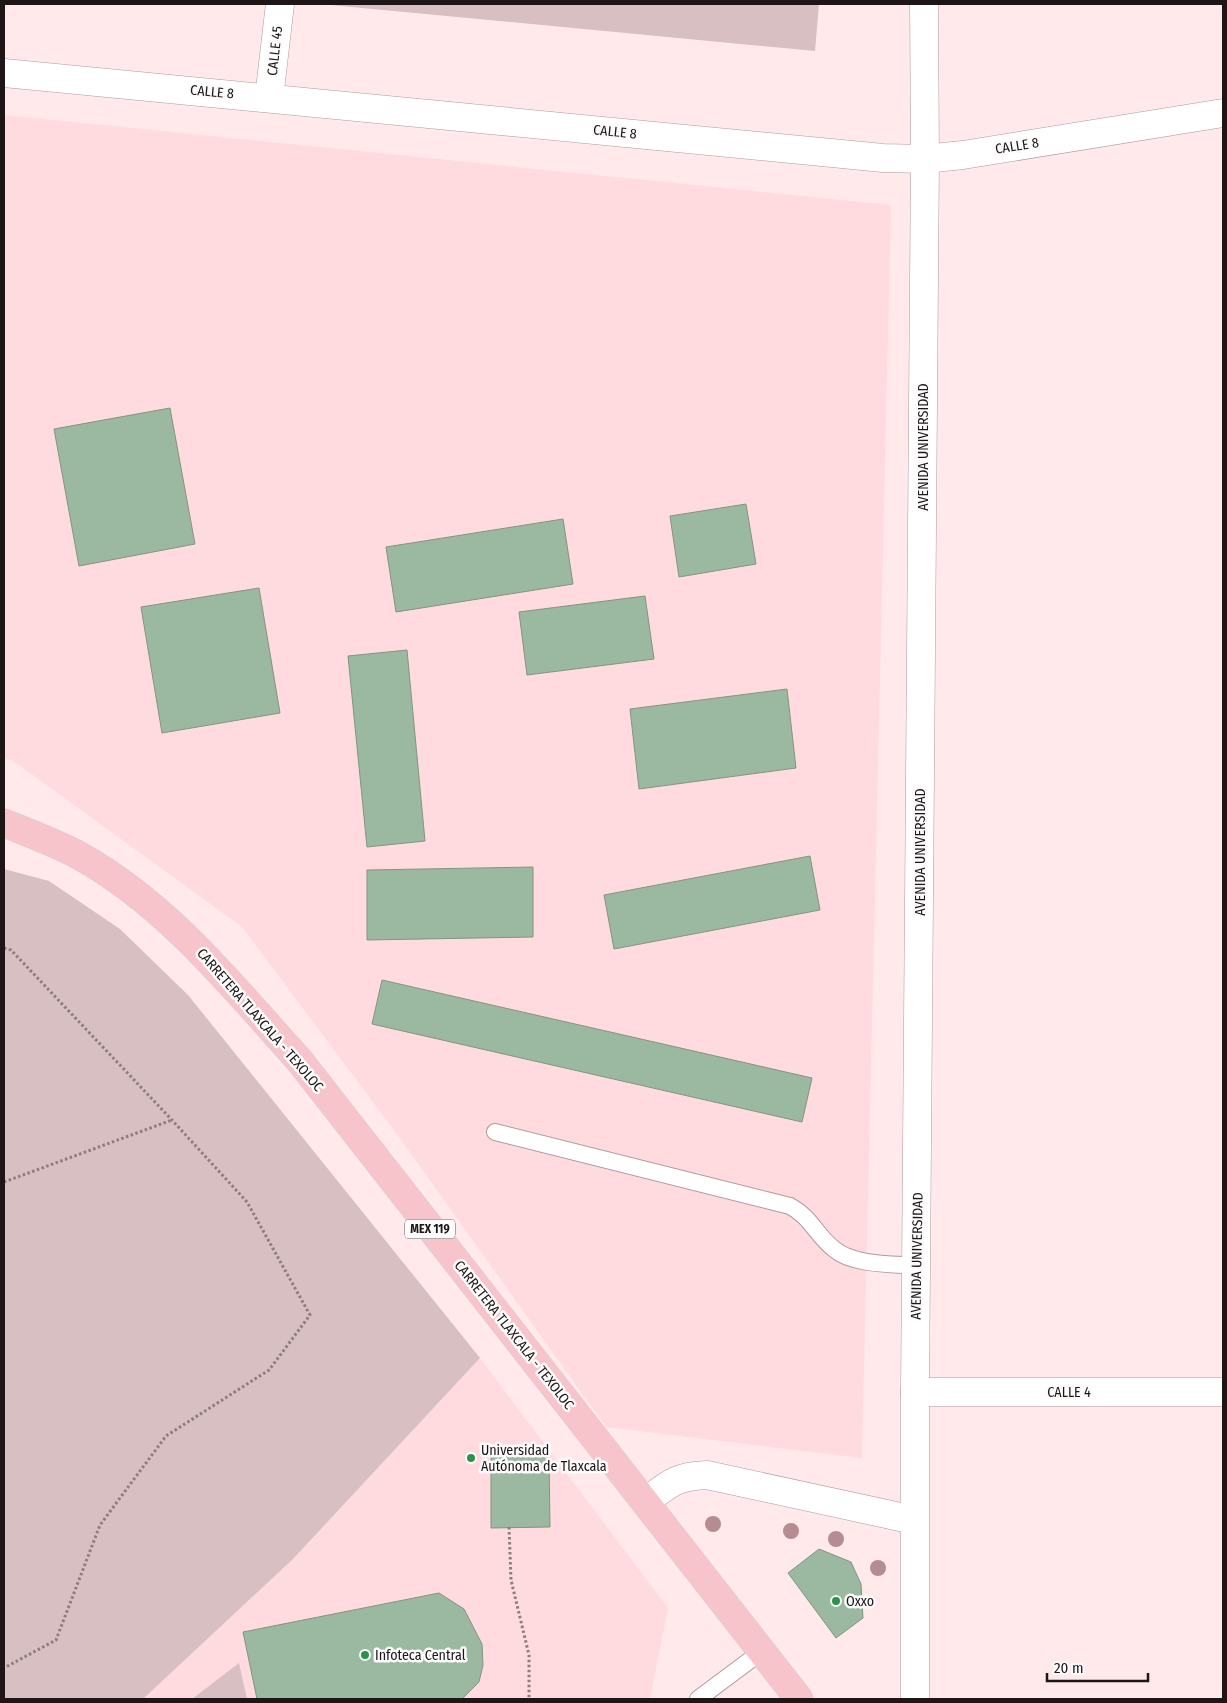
<svg xmlns="http://www.w3.org/2000/svg" width="1227" height="1703" viewBox="0 0 1227 1703" font-family="'Fira Sans Condensed',sans-serif">
<style>
.built{fill:#ffdbe0}
.green{fill:#d8bfc2}
.building{fill:#9bb8a0;stroke:#829485}
.lines{fill:none;stroke-linecap:round;stroke-linejoin:round}
.lane-casing{stroke:#b2999c;stroke-width:18}
.street-casing{stroke:#b2999c;stroke-width:29}
.secondary-casing{stroke:#b2999c;stroke-width:29}
.primary-casing{stroke:#d2d0d0;stroke-width:29}
.path{stroke:#8c7d7e;stroke-width:3;stroke-dasharray:2.5 2.5;stroke-linecap:butt}
.lane{stroke:#fff;stroke-width:16}
.street{stroke:#fff;stroke-width:28}
.secondary{stroke:#fff;stroke-width:28}
.primary{stroke:#f8c4cc;stroke-width:28}
.tree{fill:#b48c92}
.poi-dot{fill:#29934a;stroke:#fcfcfc;stroke-width:2}
.labels{text-anchor:middle;dominant-baseline:central;stroke-width:5;stroke-linejoin:round;paint-order:stroke}
.shield{fill:#fcfcfc;stroke:#615a5b;stroke-width:1}
.shield-label{font-size:12px;font-weight:bold;fill:#1e1516}
.street-label{font-size:14px;fill:#1e1516;stroke:#fcfcfc}
.poi-label{font-size:14px;fill:#1e1516;stroke:#fcfcfc;text-anchor:start}
</style>
<rect width="100%" height="100%" fill="#ffe9eb"/>
<g class="built">
<path d="M 4,115 L 891,205 L 862,1458 L 606,1427 L 399,1137 L 242,927 L 12,760 L 4,759 Z"/>
<path d="M 480,1358 L 668,1608 L 650,1699 L 143,1699 L 293,1559 Z"/>
</g>
<g class="green">
<path d="M 320,4 L 819,4 L 815,51 Z"/>
<path d="M 4,869 L 49,881 L 120,929 L 188,995 L 480,1358 L 293,1559 L 143,1699 L 4,1699 Z"/>
<path d="M 239,1663 L 247,1699 L 192,1699 Z"/>
</g>
<g class="building">
<path d="M 170,408 L 195,544 L 79,566 L 54,429 Z"/>
<path d="M 746,504 L 756,564 L 679,577 L 670,516 Z"/>
<path d="M 563,519 L 573,584 L 396,612 L 386,547 Z"/>
<path d="M 259,588 L 280,713 L 162,733 L 141,607 Z"/>
<path d="M 645,596 L 654,659 L 527,675 L 519,612 Z"/>
<path d="M 407,650 L 425,841 L 367,847 L 348,656 Z"/>
<path d="M 787,689 L 796,768 L 639,789 L 630,709 Z"/>
<path d="M 810,856 L 820,910 L 614,949 L 604,895 Z"/>
<path d="M 533,867 L 533,937 L 367,940 L 367,870 Z"/>
<path d="M 382,980 L 812,1078 L 802,1122 L 372,1024 Z"/>
<path d="M 491,1455 L 549,1455 L 550,1527 L 491,1528 Z"/>
<path d="M 819,1549 L 851,1562 L 861,1584 L 863,1618 L 836,1638 L 788,1573 Z"/>
<path d="M 439,1593 L 464,1609 L 482,1644 L 483,1665 L 479,1682 L 462,1699 L 257,1699 L 243,1632 Z"/>
</g>
<g class="lines">
<defs>
<g id="lane">
<path d="M 495,1132 L 790,1206 C 812,1218 815,1234 834,1249 C 852,1265 893,1264 917,1266"/>
<path d="M 698,1699 L 761,1652"/>
</g>
<g id="street">
<path d="M 4,73 L 883,158 L 925,159 L 963,155 L 1223,113"/>
<path d="M 269,98 L 280,4"/>
<path d="M 915,1392 L 1223,1392"/>
<path d="M 645,1502 C 669,1484 676,1476 707,1475 L 914,1520"/>
</g>
<path id="secondary" d="M 915,1699 L 915,1392 L 925,159 L 924,4"/>
<path id="primary" d="M 4,823 C 29,833 56,843 80,856 C 169,906 232,986 299,1060 L 799,1699"/>
</defs>
<use href="#lane" class="lane-casing"/>
<use href="#street" class="street-casing"/>
<use href="#secondary" class="secondary-casing"/>
<use href="#primary" class="primary-casing"/>
<g class="path">
<path d="M 4,948 L 11,950 L 172,1120 L 247,1202 L 310,1315 L 269,1370 L 166,1436 L 100,1525 L 56,1640 L 4,1668"/>
<path d="M 4,1182 L 172,1120"/>
<path d="M 509,1527 L 511,1580 L 529,1655 L 529,1699"/>
</g>
<use href="#lane" class="lane"/>
<use href="#street" class="street"/>
<use href="#secondary" class="secondary"/>
<use href="#primary" class="primary"/>
</g>
<g class="tree">
<circle cx="713" cy="1524" r="8"/>
<circle cx="791" cy="1531" r="8"/>
<circle cx="836" cy="1539" r="8"/>
<circle cx="878" cy="1568" r="8"/>
</g>
<g class="poi-dot">
<circle cx="471" cy="1458" r="5"/>
<circle cx="836" cy="1601" r="5"/>
<circle cx="365" cy="1655" r="5"/>
</g>
<g class="labels">
<rect class="shield" x="405" y="1219.5" width="50" height="19" rx="4"/>
<g class="shield-label">
<text x="430" y="1229">MEX 119</text>
</g>
<g class="street-label">
<text transform="translate(275 51) rotate(-84)">CALLE 45</text>
<text transform="translate(212 92) rotate(5)">CALLE 8</text>
<text transform="translate(615 132) rotate(6)">CALLE 8</text>
<text transform="translate(1017 146) rotate(-9)">CALLE 8</text>
<text transform="translate(923 447) rotate(-90)">AVENIDA UNIVERSIDAD</text>
<text transform="translate(920 852) rotate(-90)">AVENIDA UNIVERSIDAD</text>
<text transform="translate(260 1020) rotate(49)">CARRETERA TLAXCALA - TEXOLOC</text>
<text transform="translate(917 1256) rotate(-89)">AVENIDA UNIVERSIDAD</text>
<text transform="translate(514 1335) rotate(52)">CARRETERA TLAXCALA - TEXOLOC</text>
<text x="1069" y="1392">CALLE 4</text>
</g>
<g class="poi-label">
<text x="481" y="1450">Universidad<tspan x="481" dy="16">Autónoma de Tlaxcala</tspan></text>
<text x="846" y="1601">Oxxo</text>
<text x="375" y="1655">Infoteca Central</text>
</g>
</g>
<rect width="1227" height="1703" fill="none" stroke="#1e1516" stroke-width="10"/>
<path d="M1047 1673v8h101v-8" fill="none" stroke="#1e1516" stroke-width="2.5"/>
<text x="1054" y="1673" font-size="15" fill="#1e1516" stroke="#fcfcfc" stroke-width="4" paint-order="stroke">20 m</text>
</svg>
